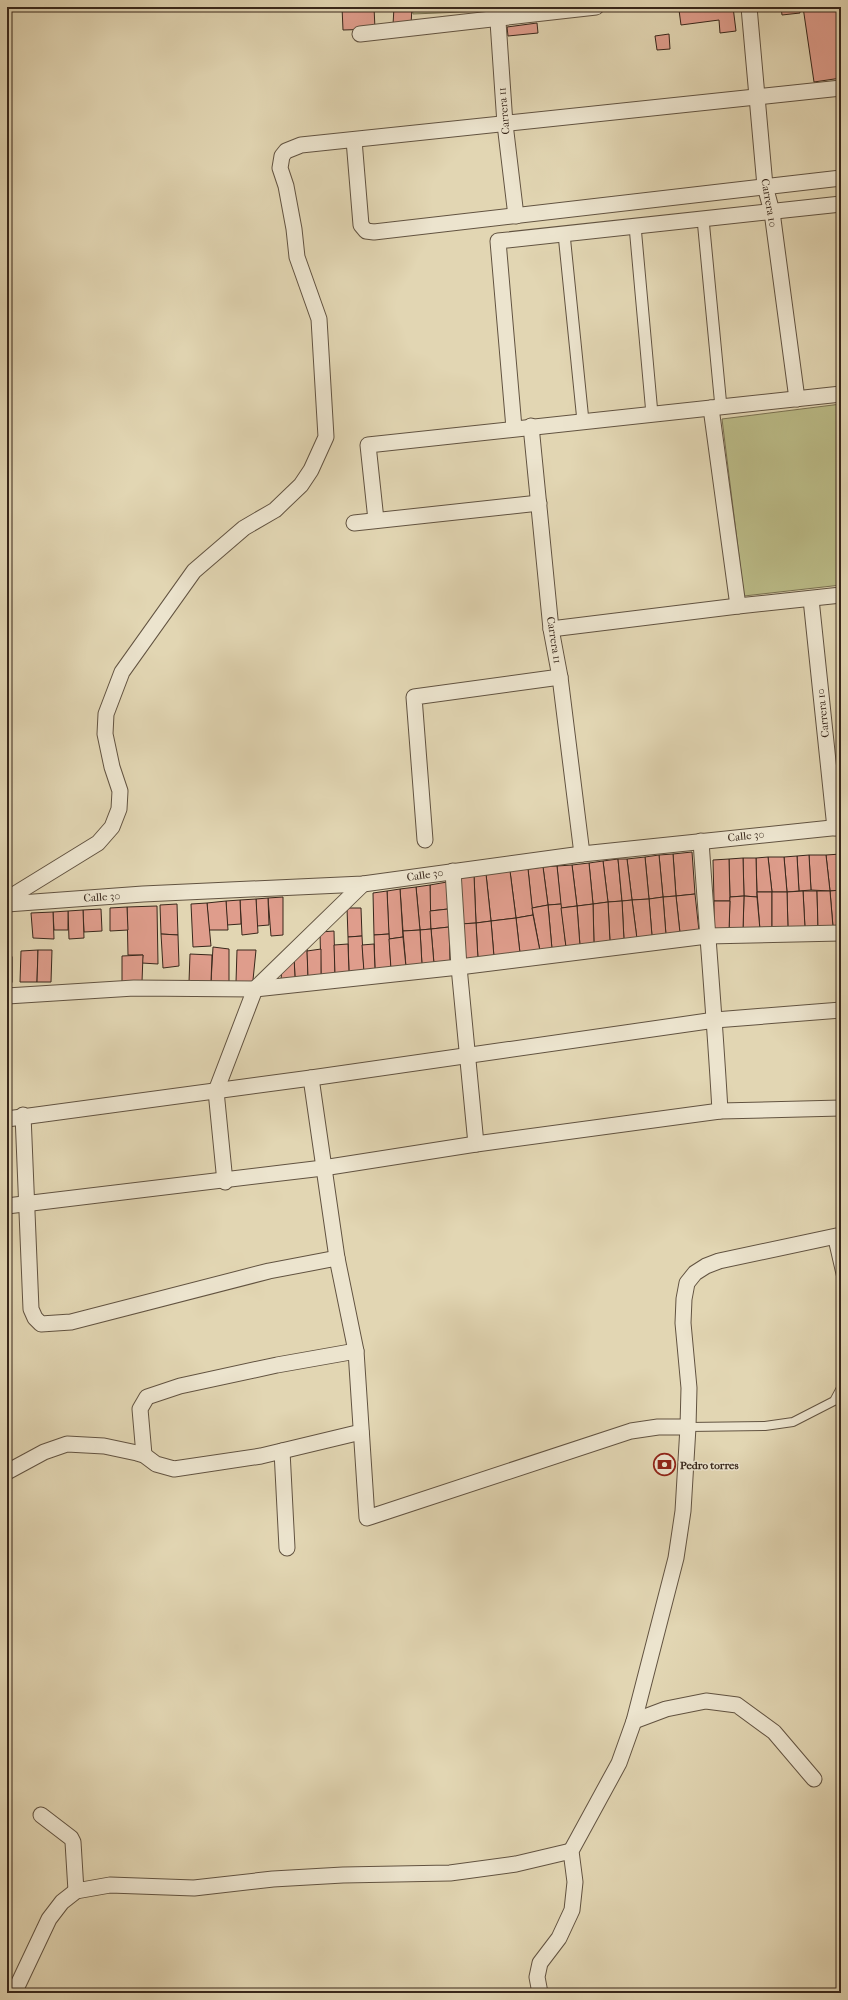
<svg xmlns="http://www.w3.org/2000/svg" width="848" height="2000" viewBox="0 0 848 2000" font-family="'IM FELL French Canon',serif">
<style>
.green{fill:#bbbc88;stroke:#7a7252}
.building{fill:#df9d8c;stroke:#38271b}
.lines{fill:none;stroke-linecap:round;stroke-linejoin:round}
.service-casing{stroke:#625341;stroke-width:10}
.pedestrian-casing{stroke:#625341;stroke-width:13}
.minor-casing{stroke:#625341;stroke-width:17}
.service{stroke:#ece4ce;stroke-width:8}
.pedestrian{stroke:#ece4ce;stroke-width:11}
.minor{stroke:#ece4ce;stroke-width:15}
.labels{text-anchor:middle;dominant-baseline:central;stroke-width:3;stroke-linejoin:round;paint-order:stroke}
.street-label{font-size:11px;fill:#38271b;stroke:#ece4ce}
.poi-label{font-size:11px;font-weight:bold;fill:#38271b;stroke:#ece4ce;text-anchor:start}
</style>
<rect width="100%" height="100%" fill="#e2d6b3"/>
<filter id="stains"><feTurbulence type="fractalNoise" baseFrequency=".005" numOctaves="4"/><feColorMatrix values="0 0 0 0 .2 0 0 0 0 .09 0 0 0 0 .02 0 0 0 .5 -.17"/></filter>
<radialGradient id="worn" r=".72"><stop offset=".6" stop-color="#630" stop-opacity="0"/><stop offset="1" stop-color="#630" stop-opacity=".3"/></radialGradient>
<g class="green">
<path d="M 412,7 L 485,7 L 486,11 L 413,14 Z"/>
<path d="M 841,404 L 841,585 L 744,596 L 722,419 Z"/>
</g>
<g class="building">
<path d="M 342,7 L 374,7 L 375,29 L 343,30 Z"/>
<path d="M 394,7 L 412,7 L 411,25 L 393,25 Z"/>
<path d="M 700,7 L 733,7 L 736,31 L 720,33 L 719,20 L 681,25 L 679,10 Z"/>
<path d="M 781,7 L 799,7 L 800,13 L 782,15 Z"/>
<path d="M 803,7 L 841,7 L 841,78 L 814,82 Z"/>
<path d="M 537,23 L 538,33 L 508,36 L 507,27 Z"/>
<path d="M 669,34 L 670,49 L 657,50 L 655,36 Z"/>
<path d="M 692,852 L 695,894 L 676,896 L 673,854 Z"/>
<path d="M 673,854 L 676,896 L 663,897 L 659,855 Z"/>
<path d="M 841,854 L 841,890 L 830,891 L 826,855 Z"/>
<path d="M 659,855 L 663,897 L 649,899 L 645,857 Z"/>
<path d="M 809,855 L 826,855 L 830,891 L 811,890 Z"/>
<path d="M 809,855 L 811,890 L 799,891 L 797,856 Z"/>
<path d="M 797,856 L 799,891 L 787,892 L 784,857 Z"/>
<path d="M 645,857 L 649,899 L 632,900 L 627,859 Z"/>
<path d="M 768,857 L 784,857 L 787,892 L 772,892 Z"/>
<path d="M 768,857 L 772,892 L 757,892 L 756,858 Z"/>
<path d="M 743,858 L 756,858 L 757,897 L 744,896 Z"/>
<path d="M 743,858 L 744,896 L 730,897 L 729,859 Z"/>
<path d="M 618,859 L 622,901 L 608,902 L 603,861 Z"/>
<path d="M 618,859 L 627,859 L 632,900 L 622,901 Z"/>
<path d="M 729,859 L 730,901 L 714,901 L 713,860 Z"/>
<path d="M 603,861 L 608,902 L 593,904 L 589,863 Z"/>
<path d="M 589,863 L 593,904 L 577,906 L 572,865 Z"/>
<path d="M 572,865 L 577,906 L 561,908 L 557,866 Z"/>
<path d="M 557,866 L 561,904 L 548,905 L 543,867 Z"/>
<path d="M 543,867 L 548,905 L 532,908 L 528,869 Z"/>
<path d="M 528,869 L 533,915 L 516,918 L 510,871 Z"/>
<path d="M 510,871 L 516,918 L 491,921 L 486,874 Z"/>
<path d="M 486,874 L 491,921 L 476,923 L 474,875 Z"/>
<path d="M 474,875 L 476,923 L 460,924 L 459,877 Z"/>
<path d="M 447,882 L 448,909 L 430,911 L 430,885 Z"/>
<path d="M 430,885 L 431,929 L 420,930 L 416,887 Z"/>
<path d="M 416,887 L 420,930 L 403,931 L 400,889 Z"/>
<path d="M 400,889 L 403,937 L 389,939 L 387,891 Z"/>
<path d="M 841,890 L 841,927 L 833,927 L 830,891 Z"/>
<path d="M 387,891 L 389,934 L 374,935 L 373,893 Z"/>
<path d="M 803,891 L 817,891 L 818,928 L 805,928 Z"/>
<path d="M 803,891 L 805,928 L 788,929 L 787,892 Z"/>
<path d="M 817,891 L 830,891 L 833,927 L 818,928 Z"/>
<path d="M 757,892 L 772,892 L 772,929 L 760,930 Z"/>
<path d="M 772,892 L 787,892 L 788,929 L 772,929 Z"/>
<path d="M 695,894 L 699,931 L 680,933 L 676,896 Z"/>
<path d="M 676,896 L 680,933 L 666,935 L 663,897 Z"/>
<path d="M 744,896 L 757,897 L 760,930 L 743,930 Z"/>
<path d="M 744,896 L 743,930 L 729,931 L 730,897 Z"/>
<path d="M 283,897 L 283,935 L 271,936 L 268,898 Z"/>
<path d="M 663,897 L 666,935 L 652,936 L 649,899 Z"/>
<path d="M 268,898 L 269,925 L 257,926 L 256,899 Z"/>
<path d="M 256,899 L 258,933 L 242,935 L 240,900 Z"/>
<path d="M 649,899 L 652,936 L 637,939 L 632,900 Z"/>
<path d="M 240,900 L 241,924 L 227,925 L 226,901 Z"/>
<path d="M 632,900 L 637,939 L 624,940 L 622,901 Z"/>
<path d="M 226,901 L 228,930 L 209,930 L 207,903 Z"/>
<path d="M 622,901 L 624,940 L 610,942 L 608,902 Z"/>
<path d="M 714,901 L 730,901 L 729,931 L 714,931 Z"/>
<path d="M 608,902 L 610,942 L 594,944 L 593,904 Z"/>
<path d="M 207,903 L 211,946 L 193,947 L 191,904 Z"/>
<path d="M 177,904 L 178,935 L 161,934 L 160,905 Z"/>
<path d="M 561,904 L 566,947 L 552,949 L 548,905 Z"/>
<path d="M 593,904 L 594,944 L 580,946 L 577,906 Z"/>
<path d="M 548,905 L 552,949 L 540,951 L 532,908 Z"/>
<path d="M 157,906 L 158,964 L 142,963 L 143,955 L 128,955 L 127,907 Z"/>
<path d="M 577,906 L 580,946 L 566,947 L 561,908 Z"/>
<path d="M 127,907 L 128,930 L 110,931 L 110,908 Z"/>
<path d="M 347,908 L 361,908 L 362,936 L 348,937 Z"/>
<path d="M 101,909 L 102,931 L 84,932 L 83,910 Z"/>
<path d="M 448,909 L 449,927 L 431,929 L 430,911 Z"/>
<path d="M 83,910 L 84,938 L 69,939 L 68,911 Z"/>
<path d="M 68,911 L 68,930 L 54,930 L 53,912 Z"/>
<path d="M 53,912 L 54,939 L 33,938 L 31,913 Z"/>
<path d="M 533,915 L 540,951 L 520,953 L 516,918 Z"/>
<path d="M 516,918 L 520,953 L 494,957 L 491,921 Z"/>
<path d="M 491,921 L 494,957 L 478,959 L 476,923 Z"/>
<path d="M 476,923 L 478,959 L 463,961 L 460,924 Z"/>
<path d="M 449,927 L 450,962 L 434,964 L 431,929 Z"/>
<path d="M 431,929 L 434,964 L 422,965 L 420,930 Z"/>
<path d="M 420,930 L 422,965 L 406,967 L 403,931 Z"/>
<path d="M 334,931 L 335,974 L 321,976 L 320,932 Z"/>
<path d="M 161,934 L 178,935 L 179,966 L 163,968 Z"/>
<path d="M 389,934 L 391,969 L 375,970 L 374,935 Z"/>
<path d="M 362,936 L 364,972 L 349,973 L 348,937 Z"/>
<path d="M 403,937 L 406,967 L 391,969 L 389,939 Z"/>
<path d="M 348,944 L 349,973 L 335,974 L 334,945 Z"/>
<path d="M 374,944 L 375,970 L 364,972 L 362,945 Z"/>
<path d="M 307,945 L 308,977 L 295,978 L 294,956 Z"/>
<path d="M 213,947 L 229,949 L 229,982 L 211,982 Z"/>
<path d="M 321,949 L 321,976 L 308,977 L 307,951 Z"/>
<path d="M 38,950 L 37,982 L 20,982 L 21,951 Z"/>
<path d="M 38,950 L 52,950 L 51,982 L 37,982 Z"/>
<path d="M 237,950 L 256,950 L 253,980 L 251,982 L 236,982 Z"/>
<path d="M 190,954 L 212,955 L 211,982 L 189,982 Z"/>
<path d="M 143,955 L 142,982 L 122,982 L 122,956 Z"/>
<path d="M 294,956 L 295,978 L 281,980 L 282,967 Z"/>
<rect x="7" y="957" width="5" height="25"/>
</g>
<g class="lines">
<defs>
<g id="service">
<path d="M 832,1237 L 841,1276"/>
<path d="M 688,1427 L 765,1426 L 793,1422 L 834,1401 L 841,1388"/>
</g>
<g id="pedestrian">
<path d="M 703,219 L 721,407"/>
<path d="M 635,226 L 652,414"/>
<path d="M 564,234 L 583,421"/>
</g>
<g id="minor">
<path d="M 497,7 L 505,124 L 516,216"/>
<path d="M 749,7 L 765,186 L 772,212 L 797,399"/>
<path d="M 360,34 L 596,7"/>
<path d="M 354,140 L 361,225 L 366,231 L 374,232 L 841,178"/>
<path d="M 711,408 L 738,606"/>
<path d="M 531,426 L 551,629 L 560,677 L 582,854"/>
<path d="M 514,428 L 498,241 L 841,204"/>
<path d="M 376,520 L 368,445 L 841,394"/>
<path d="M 354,523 L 539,503"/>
<path d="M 811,599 L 835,828"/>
<path d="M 551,629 L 738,606 L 841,595"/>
<path d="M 425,840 L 414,697 L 560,677"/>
<path d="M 701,841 C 707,931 715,1021 720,1111"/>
<path d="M 453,871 L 459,967 L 476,1144"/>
<path d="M 7,899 L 98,843 L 112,827 L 119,809 L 120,791 L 112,767 L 105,734 L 106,714 L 122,672 L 194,571 L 244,528 L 275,510 L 301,485 L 311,470 L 326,437 L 319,319 L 297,257 L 294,229 L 286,186 L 280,168 L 282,156 L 286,151 L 301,145 L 841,88"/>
<path d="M 7,904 L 143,894 L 363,884 L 582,854 L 841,827"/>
<path d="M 7,996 L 134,988 L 255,989 L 459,967 L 707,936 L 841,933"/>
<path d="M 311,1078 L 337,1258 L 356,1351 L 367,1518 L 631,1431 L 658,1427 L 688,1427"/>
<path d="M 23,1115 L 31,1309 L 35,1318 L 41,1324 L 71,1322 L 269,1271 L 337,1258"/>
<path d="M 7,1119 L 311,1078 L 715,1020 L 841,1010"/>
<path d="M 225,1182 L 216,1091 L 255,989 L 363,884"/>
<path d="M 7,1206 L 323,1168 L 476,1144 L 720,1111 L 841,1108"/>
<path d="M 282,1451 L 287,1548"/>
<path d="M 144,1455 L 140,1409 L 147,1397 L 180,1386 L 277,1365 L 356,1351"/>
<path d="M 7,1472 L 44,1452 L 67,1444 L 104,1446 L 137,1453 L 144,1455 L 156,1464 L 174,1469 L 261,1456 L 361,1432"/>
<path d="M 634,1721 L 666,1709 L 706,1701 L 737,1705 L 774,1732 L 814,1779"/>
<path d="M 41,1815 L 71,1838 L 73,1842 L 76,1891"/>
<path d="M 14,1993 L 49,1919 L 62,1902 L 76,1891 L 110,1885 L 194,1888 L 273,1879 L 343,1875 L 450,1873 L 516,1864 L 571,1851"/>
<path d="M 540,1993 L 537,1977 L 540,1963 L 559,1938 L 572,1910 L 575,1882 L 571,1851 L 619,1763 L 634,1721 L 676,1558 L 683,1511 L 688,1427 L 689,1388 L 683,1323 L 684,1299 L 687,1283 L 695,1273 L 706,1266 L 719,1261 L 841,1235"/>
</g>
</defs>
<use href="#service" class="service-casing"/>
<use href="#pedestrian" class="pedestrian-casing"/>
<use href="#minor" class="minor-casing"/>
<use href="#service" class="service"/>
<use href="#pedestrian" class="pedestrian"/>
<use href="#minor" class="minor"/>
</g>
<defs>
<symbol id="bank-ring" viewBox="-11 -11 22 22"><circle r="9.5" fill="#ece4ce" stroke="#8f2418" stroke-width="1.5"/><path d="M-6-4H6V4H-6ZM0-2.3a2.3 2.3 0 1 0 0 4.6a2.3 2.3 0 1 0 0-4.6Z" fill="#8f2418"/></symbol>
</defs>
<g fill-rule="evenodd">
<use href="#bank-ring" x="652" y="1452" width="25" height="25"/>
</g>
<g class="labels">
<g class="street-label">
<text transform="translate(504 111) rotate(-95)">Carrera 11</text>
<text transform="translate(769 203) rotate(80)">Carrera 10</text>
<text transform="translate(554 640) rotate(81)">Carrera 11</text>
<text transform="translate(823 713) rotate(-96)">Carrera 10</text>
<text transform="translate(746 836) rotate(-6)">Calle 30</text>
<text transform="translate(425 875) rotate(-8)">Calle 30</text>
<text transform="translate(102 897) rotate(-4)">Calle 30</text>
</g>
<g class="poi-label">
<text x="680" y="1465">Pedro torres</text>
</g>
</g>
<rect width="848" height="2000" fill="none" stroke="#e2d6b3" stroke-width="24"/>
<rect x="8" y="8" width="832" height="1984" fill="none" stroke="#38271b" stroke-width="2"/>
<rect x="12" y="12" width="824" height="1976" fill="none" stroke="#38271b"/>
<rect width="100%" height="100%" filter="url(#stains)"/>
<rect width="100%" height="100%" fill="url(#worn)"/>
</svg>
